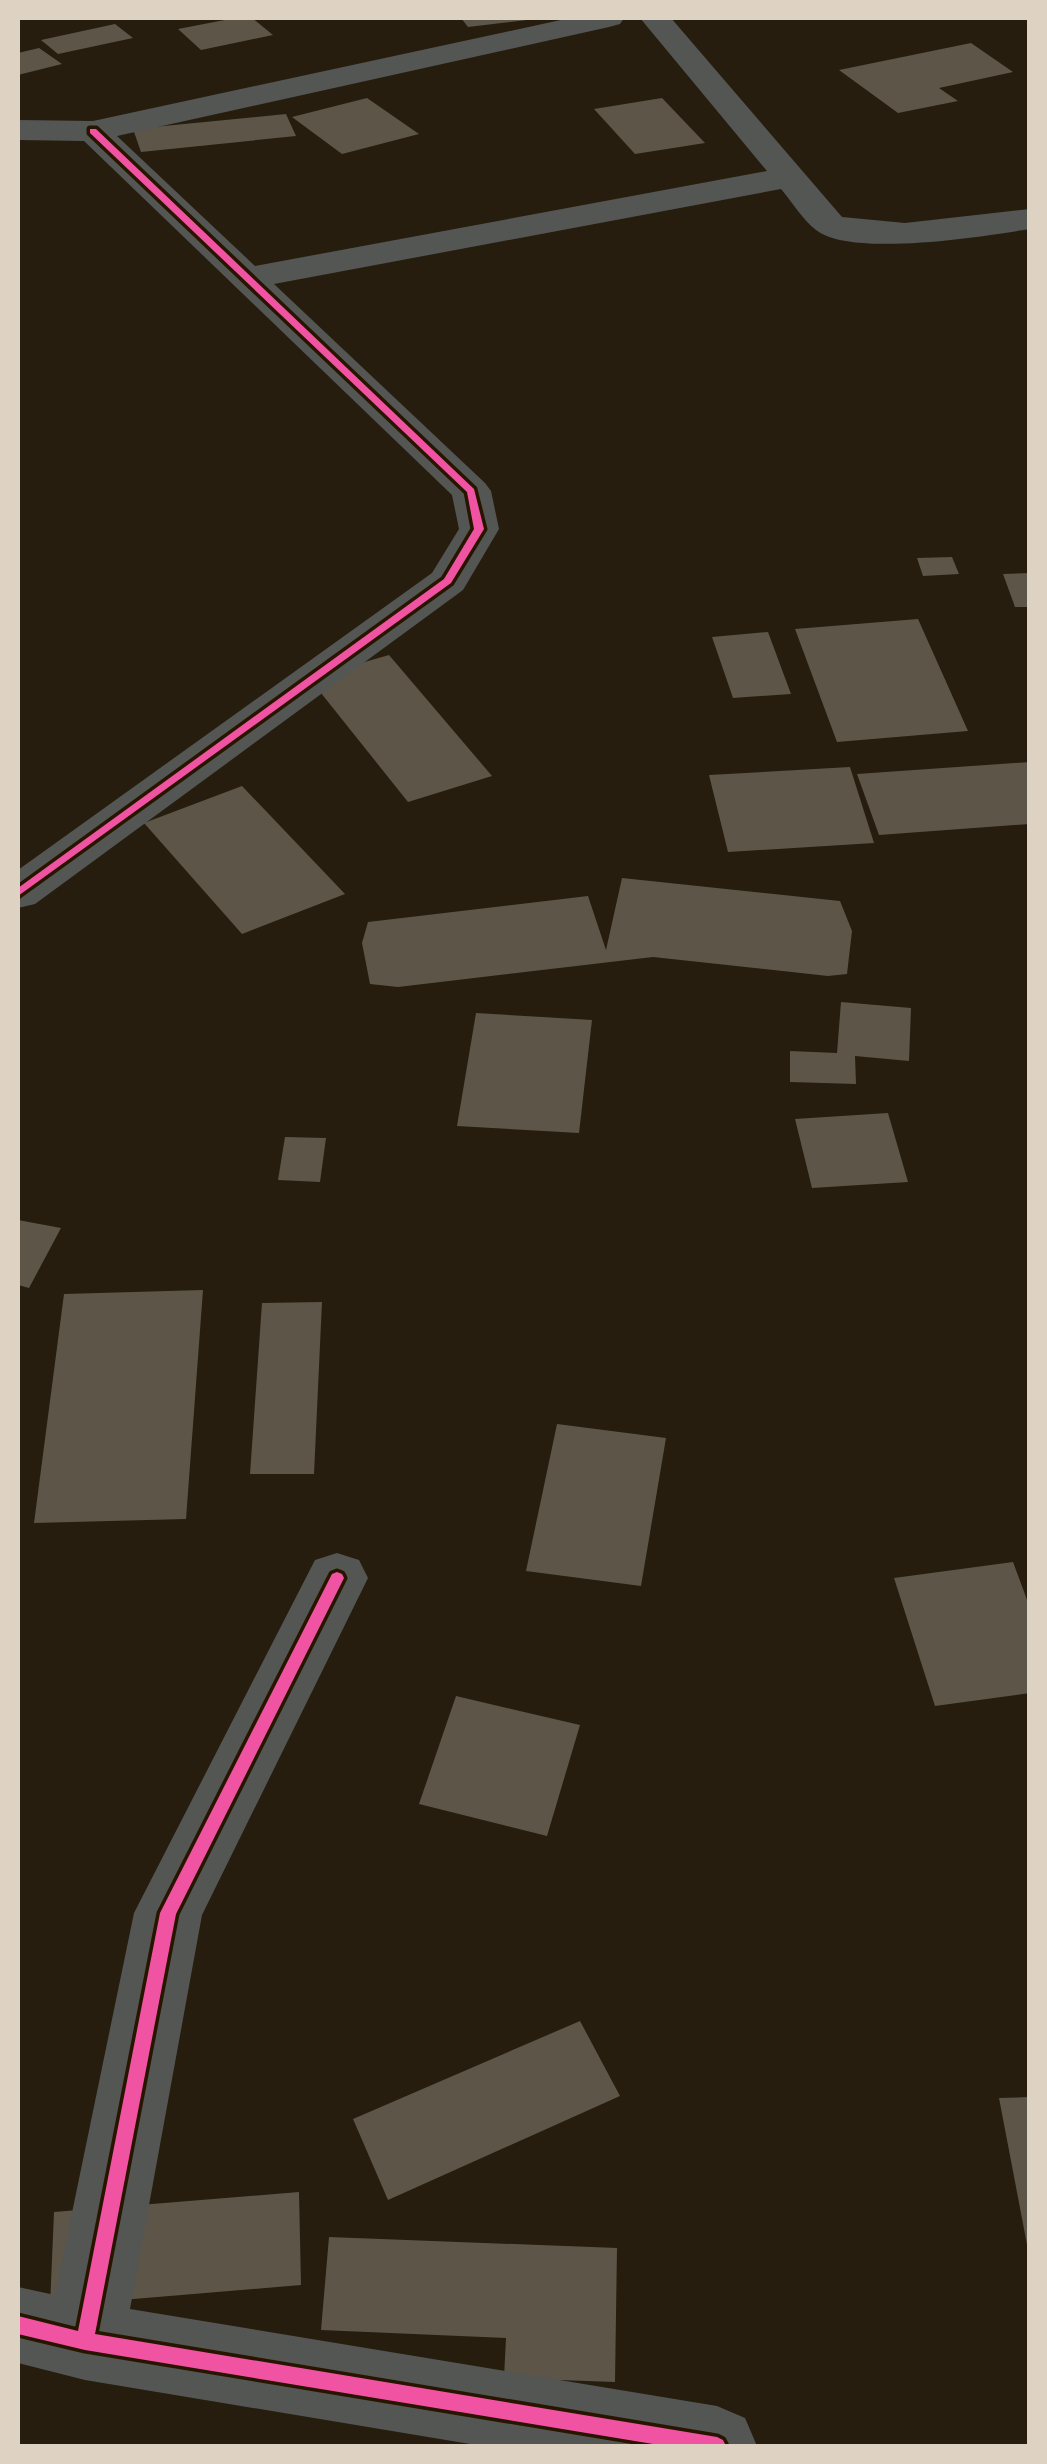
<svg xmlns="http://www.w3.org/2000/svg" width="1047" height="2464" viewBox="0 0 1047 2464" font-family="'Fira Sans',sans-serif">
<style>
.building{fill:#5d5548}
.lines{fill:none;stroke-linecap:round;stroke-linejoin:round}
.minor{fill:#545654;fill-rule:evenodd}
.cycleway-casing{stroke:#271500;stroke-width:7}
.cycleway{fill:#f153a3;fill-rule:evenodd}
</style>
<rect width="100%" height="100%" fill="#261d0e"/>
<g class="building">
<path d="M 235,18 L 252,18 L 273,35 L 201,50 L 178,29 Z"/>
<path d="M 461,18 L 526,18 L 527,20 L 468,27 Z"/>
<path d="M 115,24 L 133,38 L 58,54 L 41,40 Z"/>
<path d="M 971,43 L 1013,72 L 939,88 L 958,101 L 898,113 L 839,70 Z"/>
<path d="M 39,48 L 62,64 L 18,75 L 18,53 Z"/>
<path d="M 367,98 L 419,134 L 342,154 L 292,117 Z"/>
<path d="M 662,98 L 705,143 L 635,154 L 594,109 Z"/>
<path d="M 286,114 L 296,136 L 141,152 L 133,129 Z"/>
<path d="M 952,557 L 959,574 L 923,576 L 917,558 Z"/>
<path d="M 1030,573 L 1030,607 L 1015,607 L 1003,574 Z"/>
<path d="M 918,619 L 968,731 L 837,742 L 795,629 Z"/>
<path d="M 768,632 L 791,694 L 733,698 L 712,637 Z"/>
<path d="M 389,655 L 492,776 L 408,802 L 309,678 Z"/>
<path d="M 1030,762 L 1030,824 L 879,835 L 857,774 Z"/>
<path d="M 850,767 L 874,843 L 728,852 L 709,775 Z"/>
<path d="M 242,786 L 345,894 L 242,934 L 144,823 Z"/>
<path d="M 622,878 L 840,901 L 852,931 L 847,974 L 828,976 L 653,957 L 398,987 L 370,984 L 362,943 L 368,922 L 588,896 L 606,950 Z"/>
<path d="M 841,1002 L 911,1008 L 909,1061 L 855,1056 L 856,1084 L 790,1082 L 790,1051 L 837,1053 Z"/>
<path d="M 476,1013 L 592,1020 L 579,1133 L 457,1126 Z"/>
<path d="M 888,1113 L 908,1182 L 812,1188 L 795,1119 Z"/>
<path d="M 285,1137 L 326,1138 L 320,1182 L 278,1180 Z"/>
<path d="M 18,1220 L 61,1228 L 29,1288 L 18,1285 Z"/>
<path d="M 203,1290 L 186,1519 L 34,1523 L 64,1294 Z"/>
<path d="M 322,1302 L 314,1474 L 250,1474 L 262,1303 Z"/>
<path d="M 557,1424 L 666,1438 L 641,1586 L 526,1571 Z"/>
<path d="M 1013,1562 L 1030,1608 L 1030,1693 L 935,1706 L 894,1578 Z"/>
<path d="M 456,1696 L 580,1725 L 547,1836 L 419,1804 Z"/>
<path d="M 580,2021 L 620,2096 L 388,2200 L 353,2119 Z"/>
<path d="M 1030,2097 L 1030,2249 L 1028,2250 L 999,2098 Z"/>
<path d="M 299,2192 L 301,2285 L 50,2306 L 54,2212 Z"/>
<path d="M 329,2237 L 617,2248 L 615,2382 L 504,2378 L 506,2338 L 321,2330 Z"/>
</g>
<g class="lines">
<g class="minor">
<path d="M 570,18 L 624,18 L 620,24 L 609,27 L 117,136 L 255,266 L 767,171 L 640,18 L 671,18 L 842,217 L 905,223 L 1030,209 L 1030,229 C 986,236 851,258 816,230 C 803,220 792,202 781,189 L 274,284 L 485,483 L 491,491 L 499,529 L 463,590 L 35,904 L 18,908 L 18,870 L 432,573 L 459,529 L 452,495 L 84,141 L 18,140 L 18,120 L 93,121 Z"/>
<path d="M 337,1553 L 359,1560 L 368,1578 L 202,1915 L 130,2309 L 717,2406 L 745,2418 L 757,2446 L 482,2446 L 85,2380 L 18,2363 L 18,2287 L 55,2295 L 134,1913 L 315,1560 Z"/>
</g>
<defs>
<g id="cycleway">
<path d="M 90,129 L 96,129 L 474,489 L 484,529 L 451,583 L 18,896 L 18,888 L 444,579 L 474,529 L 467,492 L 90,133 Z"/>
<path d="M 337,1572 L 342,1574 L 344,1578 L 176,1914 L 95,2334 L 717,2437 L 723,2440 L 726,2446 L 665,2446 L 85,2350 L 18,2334 L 18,2316 L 78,2331 L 160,1913 L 332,1574 Z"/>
</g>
</defs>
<use href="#cycleway" class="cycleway-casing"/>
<use href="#cycleway" class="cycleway"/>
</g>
<rect width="1047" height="2464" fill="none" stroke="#ded2c3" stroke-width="40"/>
</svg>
